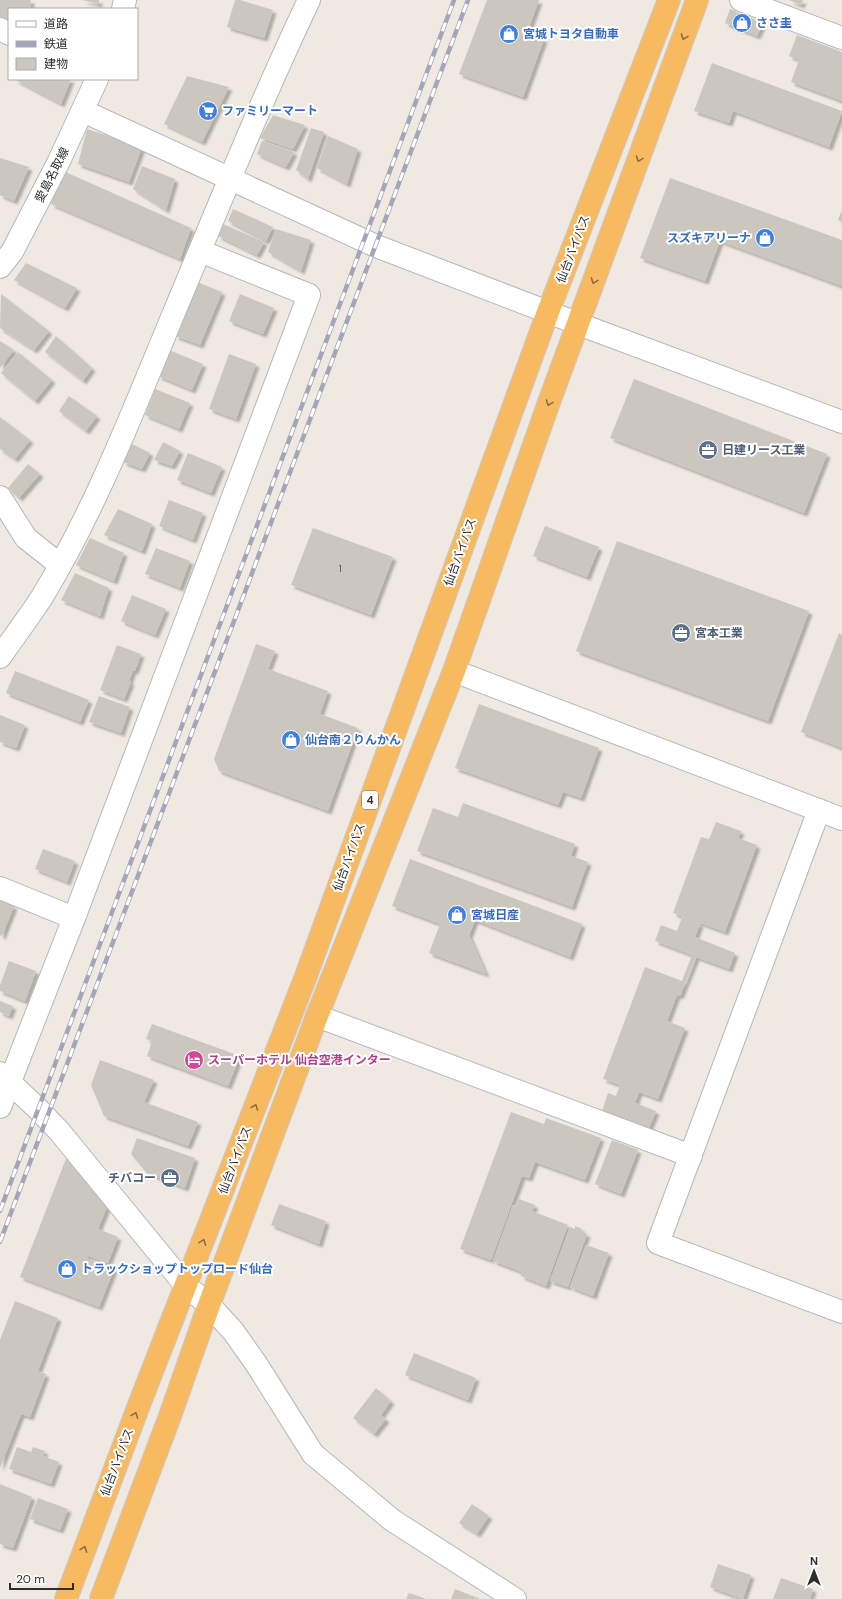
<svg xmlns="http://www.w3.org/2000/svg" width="842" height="1599" viewBox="0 0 842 1599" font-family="'DM Sans','Noto Sans JP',sans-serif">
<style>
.building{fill:#cbc7bf;filter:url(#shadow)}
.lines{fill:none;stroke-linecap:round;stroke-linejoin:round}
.minor-casing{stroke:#b4b7c1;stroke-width:24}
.secondary-casing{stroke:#b4b7c1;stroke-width:24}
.trunk-casing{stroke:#c9c9c9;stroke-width:24}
.minor{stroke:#fff;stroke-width:22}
.secondary{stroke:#fff;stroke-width:22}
.trunk{stroke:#f8ba60;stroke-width:22}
.rail-casing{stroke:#a3a6b8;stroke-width:4.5}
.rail{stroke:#fff;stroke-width:3;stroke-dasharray:9;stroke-linecap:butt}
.oneway{stroke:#896d44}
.labels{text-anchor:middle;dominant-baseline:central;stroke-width:4;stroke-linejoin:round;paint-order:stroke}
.number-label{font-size:10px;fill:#555452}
.shield{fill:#fff;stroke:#6d6d6d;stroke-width:1}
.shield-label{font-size:11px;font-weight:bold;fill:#2e2e2e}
.shop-label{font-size:12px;font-weight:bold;fill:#366cbe;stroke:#fff;text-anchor:start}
.street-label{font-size:12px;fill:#2e2e2e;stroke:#fff}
.service-label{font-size:12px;font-weight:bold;fill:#4e5e75;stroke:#fff;text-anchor:start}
.hotel-label{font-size:12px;font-weight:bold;fill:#b23c85;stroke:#fff;text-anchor:start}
</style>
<defs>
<filter id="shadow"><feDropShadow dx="3.5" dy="3.5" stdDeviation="1" flood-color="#0004"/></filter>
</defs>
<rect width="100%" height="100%" fill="#efe9e1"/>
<g class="building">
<path d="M 0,0 L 31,0 L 30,9 L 9,9 L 9,25 L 0,21 Z"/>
<path d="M 82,0 L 99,0 L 99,4 Z"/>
<path d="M 235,0 L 240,0 L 273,10 L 264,38 L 227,27 Z"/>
<path d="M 487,0 L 539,0 L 527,33 L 544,39 L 523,97 L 459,74 Z"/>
<path d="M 789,0 L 803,0 L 801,5 Z"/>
<path d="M 730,9 L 763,23 L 757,36 L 725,23 Z"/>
<path d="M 797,35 L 842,52 L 842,101 L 791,82 L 799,60 L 789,56 Z"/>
<path d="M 712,63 L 842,111 L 829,147 L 733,111 L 729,123 L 694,111 Z"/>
<path d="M 187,76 L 229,87 L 202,142 L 164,124 Z"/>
<path d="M 14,79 L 71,79 L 61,104 Z"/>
<path d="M 273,115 L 305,125 L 293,149 L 260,138 Z"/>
<path d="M 311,128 L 324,132 L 308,179 L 296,170 Z"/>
<path d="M 87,129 L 142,147 L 129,182 L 78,164 Z"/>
<path d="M 328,136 L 358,149 L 347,184 L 317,168 Z"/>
<path d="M 262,141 L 294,152 L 286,167 L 257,154 Z"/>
<path d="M 0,158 L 29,167 L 14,201 L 0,195 Z"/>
<path d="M 142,166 L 175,179 L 166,210 L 133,189 Z"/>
<path d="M 61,170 L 191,228 L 180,259 L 51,204 Z"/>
<path d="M 670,178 L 842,240 L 842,286 L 720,241 L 705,281 L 640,258 Z"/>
<path d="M 233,209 L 273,227 L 266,241 L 228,221 Z"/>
<path d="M 842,210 L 842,222 L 838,220 Z"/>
<path d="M 223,224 L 264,242 L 257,255 L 218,236 Z"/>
<path d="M 276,229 L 311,240 L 301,271 L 268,252 Z"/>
<path d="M 26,263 L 77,288 L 65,308 L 14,280 Z"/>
<path d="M 197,282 L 222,292 L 200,345 L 175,336 Z"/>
<path d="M 1,294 L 49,331 L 34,350 L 0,328 Z"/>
<path d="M 240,294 L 274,308 L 263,334 L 229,321 Z"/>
<path d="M 56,336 L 92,368 L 83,381 L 45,352 Z"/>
<path d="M 0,341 L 14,350 L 0,368 Z"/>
<path d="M 169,350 L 203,364 L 192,390 L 158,376 Z"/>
<path d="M 18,352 L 52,380 L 35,401 L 1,373 Z"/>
<path d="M 229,354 L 256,364 L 236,419 L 209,409 Z"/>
<path d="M 634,379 L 827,454 L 804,513 L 610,438 Z"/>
<path d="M 155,389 L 190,403 L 179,429 L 145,415 Z"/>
<path d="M 69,396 L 97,416 L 86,431 L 59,411 Z"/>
<path d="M 0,417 L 30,440 L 15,459 L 0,449 Z"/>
<path d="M 163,442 L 180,451 L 172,466 L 154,460 Z"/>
<path d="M 132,444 L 150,453 L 142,469 L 123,462 Z"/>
<path d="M 188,453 L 222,467 L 211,493 L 177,480 Z"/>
<path d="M 28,464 L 40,474 L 19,498 L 8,488 Z"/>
<path d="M 169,500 L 203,513 L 193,540 L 159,526 Z"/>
<path d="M 118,509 L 152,524 L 142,551 L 104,535 Z"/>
<path d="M 545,526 L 599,547 L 587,577 L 533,556 Z"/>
<path d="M 313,528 L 393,557 L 371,615 L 291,585 Z"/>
<path d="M 90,538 L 124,553 L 114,581 L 76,565 Z"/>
<path d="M 617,541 L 809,611 L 768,721 L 576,651 Z"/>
<path d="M 156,548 L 190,561 L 180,588 L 145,574 Z"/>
<path d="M 75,573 L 109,588 L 100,616 L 61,600 Z"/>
<path d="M 132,595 L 166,609 L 155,635 L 121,621 Z"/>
<path d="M 839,633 L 842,635 L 842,748 L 801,732 Z"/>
<path d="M 256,644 L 275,651 L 268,669 L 328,691 L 320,714 L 358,728 L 328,811 L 219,771 L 214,759 Z"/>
<path d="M 117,645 L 141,654 L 135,671 L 133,670 L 129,681 L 131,682 L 124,699 L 100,690 Z"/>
<path d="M 15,671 L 89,700 L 80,722 L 6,693 Z"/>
<path d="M 99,696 L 130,707 L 121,733 L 89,722 Z"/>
<path d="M 479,704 L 599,748 L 581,798 L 563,792 L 558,805 L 455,768 Z"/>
<path d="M 0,715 L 25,725 L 16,748 L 0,742 Z"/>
<path d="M 463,803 L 575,844 L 571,856 L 588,862 L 572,907 L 417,851 L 433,808 L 458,817 Z"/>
<path d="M 716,822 L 741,831 L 738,838 L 757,845 L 725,932 L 673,913 L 701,837 L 709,839 Z"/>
<path d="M 43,849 L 75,861 L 67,882 L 35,869 Z"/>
<path d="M 410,859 L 582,924 L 570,957 L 475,920 L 469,935 L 486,974 L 429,953 L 440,924 L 392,906 Z"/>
<path d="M 0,901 L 14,906 L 2,936 L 0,935 Z"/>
<path d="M 682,917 L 700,924 L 695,937 L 735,953 L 729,969 L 696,957 L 680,996 L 677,995 L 667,1021 L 685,1028 L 658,1099 L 639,1092 L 635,1103 L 656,1111 L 649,1128 L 602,1111 L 608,1093 L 616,1096 L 620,1085 L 603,1079 L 645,967 L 682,981 L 692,955 L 655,941 L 661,925 L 677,931 Z"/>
<path d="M 9,961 L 36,971 L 25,1001 L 0,991 L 0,985 Z"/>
<path d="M 0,1001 L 13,1006 L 9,1016 L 0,1012 Z"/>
<path d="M 152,1024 L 240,1056 L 228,1086 L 147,1056 L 152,1041 L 146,1039 Z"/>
<path d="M 100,1060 L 154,1080 L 144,1102 L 198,1122 L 188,1146 L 104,1116 L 91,1085 Z"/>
<path d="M 511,1112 L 544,1124 L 546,1118 L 601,1138 L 585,1180 L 535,1162 L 529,1178 L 522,1176 L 491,1260 L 460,1249 Z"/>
<path d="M 137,1138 L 195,1158 L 185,1188 L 147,1173 L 131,1154 Z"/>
<path d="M 612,1140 L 638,1150 L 621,1194 L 595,1184 Z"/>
<path d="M 67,1156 L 107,1207 L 98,1229 L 118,1237 L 108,1263 L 88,1256 L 87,1258 L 114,1269 L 99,1307 L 20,1277 Z"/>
<path d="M 519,1199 L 535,1205 L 532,1211 L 568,1225 L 546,1286 L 521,1276 L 522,1272 L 493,1261 L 513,1205 L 516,1206 Z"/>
<path d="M 279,1204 L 326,1221 L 319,1244 L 271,1225 Z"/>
<path d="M 575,1226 L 582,1229 L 581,1231 L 587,1234 L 568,1287 L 550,1281 L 570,1227 L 575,1229 Z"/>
<path d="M 586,1245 L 609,1253 L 593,1296 L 570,1287 Z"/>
<path d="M 15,1301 L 58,1318 L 38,1371 L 46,1374 L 30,1417 L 21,1414 L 0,1468 L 0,1340 Z"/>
<path d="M 414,1353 L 476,1378 L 468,1400 L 405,1375 Z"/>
<path d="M 376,1388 L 391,1401 L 381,1415 L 386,1419 L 374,1434 L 353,1418 Z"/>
<path d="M 17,1447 L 31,1452 L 33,1447 L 45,1451 L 43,1456 L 59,1462 L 51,1484 L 9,1469 Z"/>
<path d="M 0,1484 L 32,1497 L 13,1548 L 0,1544 Z"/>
<path d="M 38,1498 L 68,1509 L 60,1530 L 30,1519 Z"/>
<path d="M 472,1504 L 489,1516 L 477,1534 L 459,1523 Z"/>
<path d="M 718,1564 L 751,1575 L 743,1599 L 710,1587 Z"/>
<path d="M 781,1578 L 813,1589 L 810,1599 L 773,1599 Z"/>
<path d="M 455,1589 L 480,1599 L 451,1599 Z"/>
<path d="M 409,1593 L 418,1596 L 426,1599 L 406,1599 Z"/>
</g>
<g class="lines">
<defs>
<g id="minor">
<path d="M 741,0 L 842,38"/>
<path d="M 0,29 L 9,34"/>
<path d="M 83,111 L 376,246 L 600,332 L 842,422"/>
<path d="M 0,497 L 26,538 L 60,565"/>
<path d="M 0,657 C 14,637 29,617 42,597 C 96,508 133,411 173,315 C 217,210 260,103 309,0"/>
<path d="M 454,671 L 842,819"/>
<path d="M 819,810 L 658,1243 L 842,1312"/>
<path d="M 0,888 L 74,918"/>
<path d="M 317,1016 L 691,1156"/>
<path d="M 0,1073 L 38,1109 L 59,1131 L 186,1286 L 209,1305 L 233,1331 L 257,1365 L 313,1454 L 392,1520 L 515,1599"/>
<path d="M 0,1107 L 74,918 L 309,295 L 200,251"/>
</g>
<g id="secondary">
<path d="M 123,9 L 125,0"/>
<path d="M 0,267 L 12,252 L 59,161 L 97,79"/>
</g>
<g id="trunk">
<path d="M 66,1599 L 139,1405 L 306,976 L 548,312 L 669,0"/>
<path d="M 101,1599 L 170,1416 L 209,1305 L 317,1016 L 454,671 L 548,405 L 697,0"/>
</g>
</defs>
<use href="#minor" class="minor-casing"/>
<use href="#secondary" class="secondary-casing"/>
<use href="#trunk" class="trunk-casing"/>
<use href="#minor" class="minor"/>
<use href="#secondary" class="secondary"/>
<use href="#trunk" class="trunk"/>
<defs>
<g id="rail">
<path d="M 0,1211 L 454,0"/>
<path d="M 0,1242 L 468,0"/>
</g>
</defs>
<use href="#rail" class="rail-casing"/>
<use href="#rail" class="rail"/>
</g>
<defs><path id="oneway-chevron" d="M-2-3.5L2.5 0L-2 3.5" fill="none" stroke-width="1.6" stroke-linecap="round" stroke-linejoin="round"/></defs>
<g class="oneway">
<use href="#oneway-chevron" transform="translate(684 37) rotate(110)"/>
<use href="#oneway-chevron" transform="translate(639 159) rotate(110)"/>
<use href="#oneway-chevron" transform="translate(594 281) rotate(110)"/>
<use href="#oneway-chevron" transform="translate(549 403) rotate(110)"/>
<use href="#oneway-chevron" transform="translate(255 1107) rotate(-69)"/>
<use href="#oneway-chevron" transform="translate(203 1242) rotate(-69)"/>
<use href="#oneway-chevron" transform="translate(135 1415) rotate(-69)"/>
<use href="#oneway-chevron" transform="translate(84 1549) rotate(-69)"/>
</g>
<defs>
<symbol id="shop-disc" viewBox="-11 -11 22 22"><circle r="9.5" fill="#3f7fe0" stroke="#fff"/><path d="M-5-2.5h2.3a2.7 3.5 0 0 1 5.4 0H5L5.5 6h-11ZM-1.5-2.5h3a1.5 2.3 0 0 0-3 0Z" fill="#fff"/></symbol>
<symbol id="supermarket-disc" viewBox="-11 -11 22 22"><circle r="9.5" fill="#3f7fe0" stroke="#fff"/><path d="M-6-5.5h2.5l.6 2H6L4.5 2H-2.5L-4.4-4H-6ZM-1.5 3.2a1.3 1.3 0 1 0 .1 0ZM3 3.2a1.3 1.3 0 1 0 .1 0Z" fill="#fff"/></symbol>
<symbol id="office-disc" viewBox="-11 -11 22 22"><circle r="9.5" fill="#5c6f8a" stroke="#fff"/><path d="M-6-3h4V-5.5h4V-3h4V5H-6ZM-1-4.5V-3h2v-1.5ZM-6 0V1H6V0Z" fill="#fff"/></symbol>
<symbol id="hotel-disc" viewBox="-11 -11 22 22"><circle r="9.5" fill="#d1479c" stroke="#fff"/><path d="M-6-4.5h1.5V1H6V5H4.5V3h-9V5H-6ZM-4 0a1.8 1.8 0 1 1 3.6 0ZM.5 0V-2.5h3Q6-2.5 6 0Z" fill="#fff"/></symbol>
</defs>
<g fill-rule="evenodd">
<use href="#shop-disc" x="731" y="12" width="22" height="22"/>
<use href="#shop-disc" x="498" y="23" width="22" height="22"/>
<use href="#supermarket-disc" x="197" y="100" width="22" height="22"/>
<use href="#shop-disc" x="754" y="227" width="22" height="22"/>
<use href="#office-disc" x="697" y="439" width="22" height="22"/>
<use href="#office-disc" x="670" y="622" width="22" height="22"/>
<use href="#shop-disc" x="280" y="729" width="22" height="22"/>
<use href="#shop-disc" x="446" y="904" width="22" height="22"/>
<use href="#hotel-disc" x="183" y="1049" width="22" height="22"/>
<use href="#office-disc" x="159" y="1167" width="22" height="22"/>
<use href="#shop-disc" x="56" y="1258" width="22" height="22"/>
</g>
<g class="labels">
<g class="number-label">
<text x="340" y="568">1</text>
</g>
<rect class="shield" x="362" y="791" width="16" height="18" rx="3"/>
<g class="shield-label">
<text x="370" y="800">4</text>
</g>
<g class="shop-label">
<text x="756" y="23">ささ圭</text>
<text x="523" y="34">宮城トヨタ自動車</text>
<text x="222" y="111">ファミリーマート</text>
<text x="751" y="238" text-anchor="end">スズキアリーナ</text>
<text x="305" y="740">仙台南２りんかん</text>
<text x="471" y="915">宮城日産</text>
<text x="81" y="1269">トラックショップトップロード仙台</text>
</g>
<g class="street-label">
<text transform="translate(52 175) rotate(-63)">愛島名取線</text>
<text transform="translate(573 249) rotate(-69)">仙台バイパス</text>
<text transform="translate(460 552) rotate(-70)">仙台バイパス</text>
<text transform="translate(349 857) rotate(-70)">仙台バイパス</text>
<text transform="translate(235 1160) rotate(-69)">仙台バイパス</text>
<text transform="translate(117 1462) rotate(-69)">仙台バイパス</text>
</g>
<g class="service-label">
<text x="722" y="450">日建リース工業</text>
<text x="695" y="633">宮本工業</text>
<text x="156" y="1178" text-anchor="end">チバコー</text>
</g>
<g class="hotel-label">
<text x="208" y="1060">スーパーホテル 仙台空港インター</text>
</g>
</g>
<rect x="8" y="8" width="130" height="72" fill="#ffffff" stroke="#ababab"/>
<rect x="16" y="21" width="20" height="6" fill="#ffffff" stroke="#ababab"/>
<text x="44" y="28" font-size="12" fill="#2e2e2e">道路</text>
<rect x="16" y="41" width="20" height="6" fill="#a3a6b8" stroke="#ababab"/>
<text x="44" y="48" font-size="12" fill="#2e2e2e">鉄道</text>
<rect x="16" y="58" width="20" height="12" fill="#cbc7bf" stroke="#ababab"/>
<text x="44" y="68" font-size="12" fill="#2e2e2e">建物</text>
<g transform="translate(814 1571)" stroke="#ffffff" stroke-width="3" paint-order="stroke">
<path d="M0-3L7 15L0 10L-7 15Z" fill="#2e2e2e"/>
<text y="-6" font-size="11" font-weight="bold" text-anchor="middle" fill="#2e2e2e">N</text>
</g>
<path d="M10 1583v6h63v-6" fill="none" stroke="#2e2e2e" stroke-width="2"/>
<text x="16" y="1583" font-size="12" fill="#2e2e2e" stroke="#ffffff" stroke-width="3" paint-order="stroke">20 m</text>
</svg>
